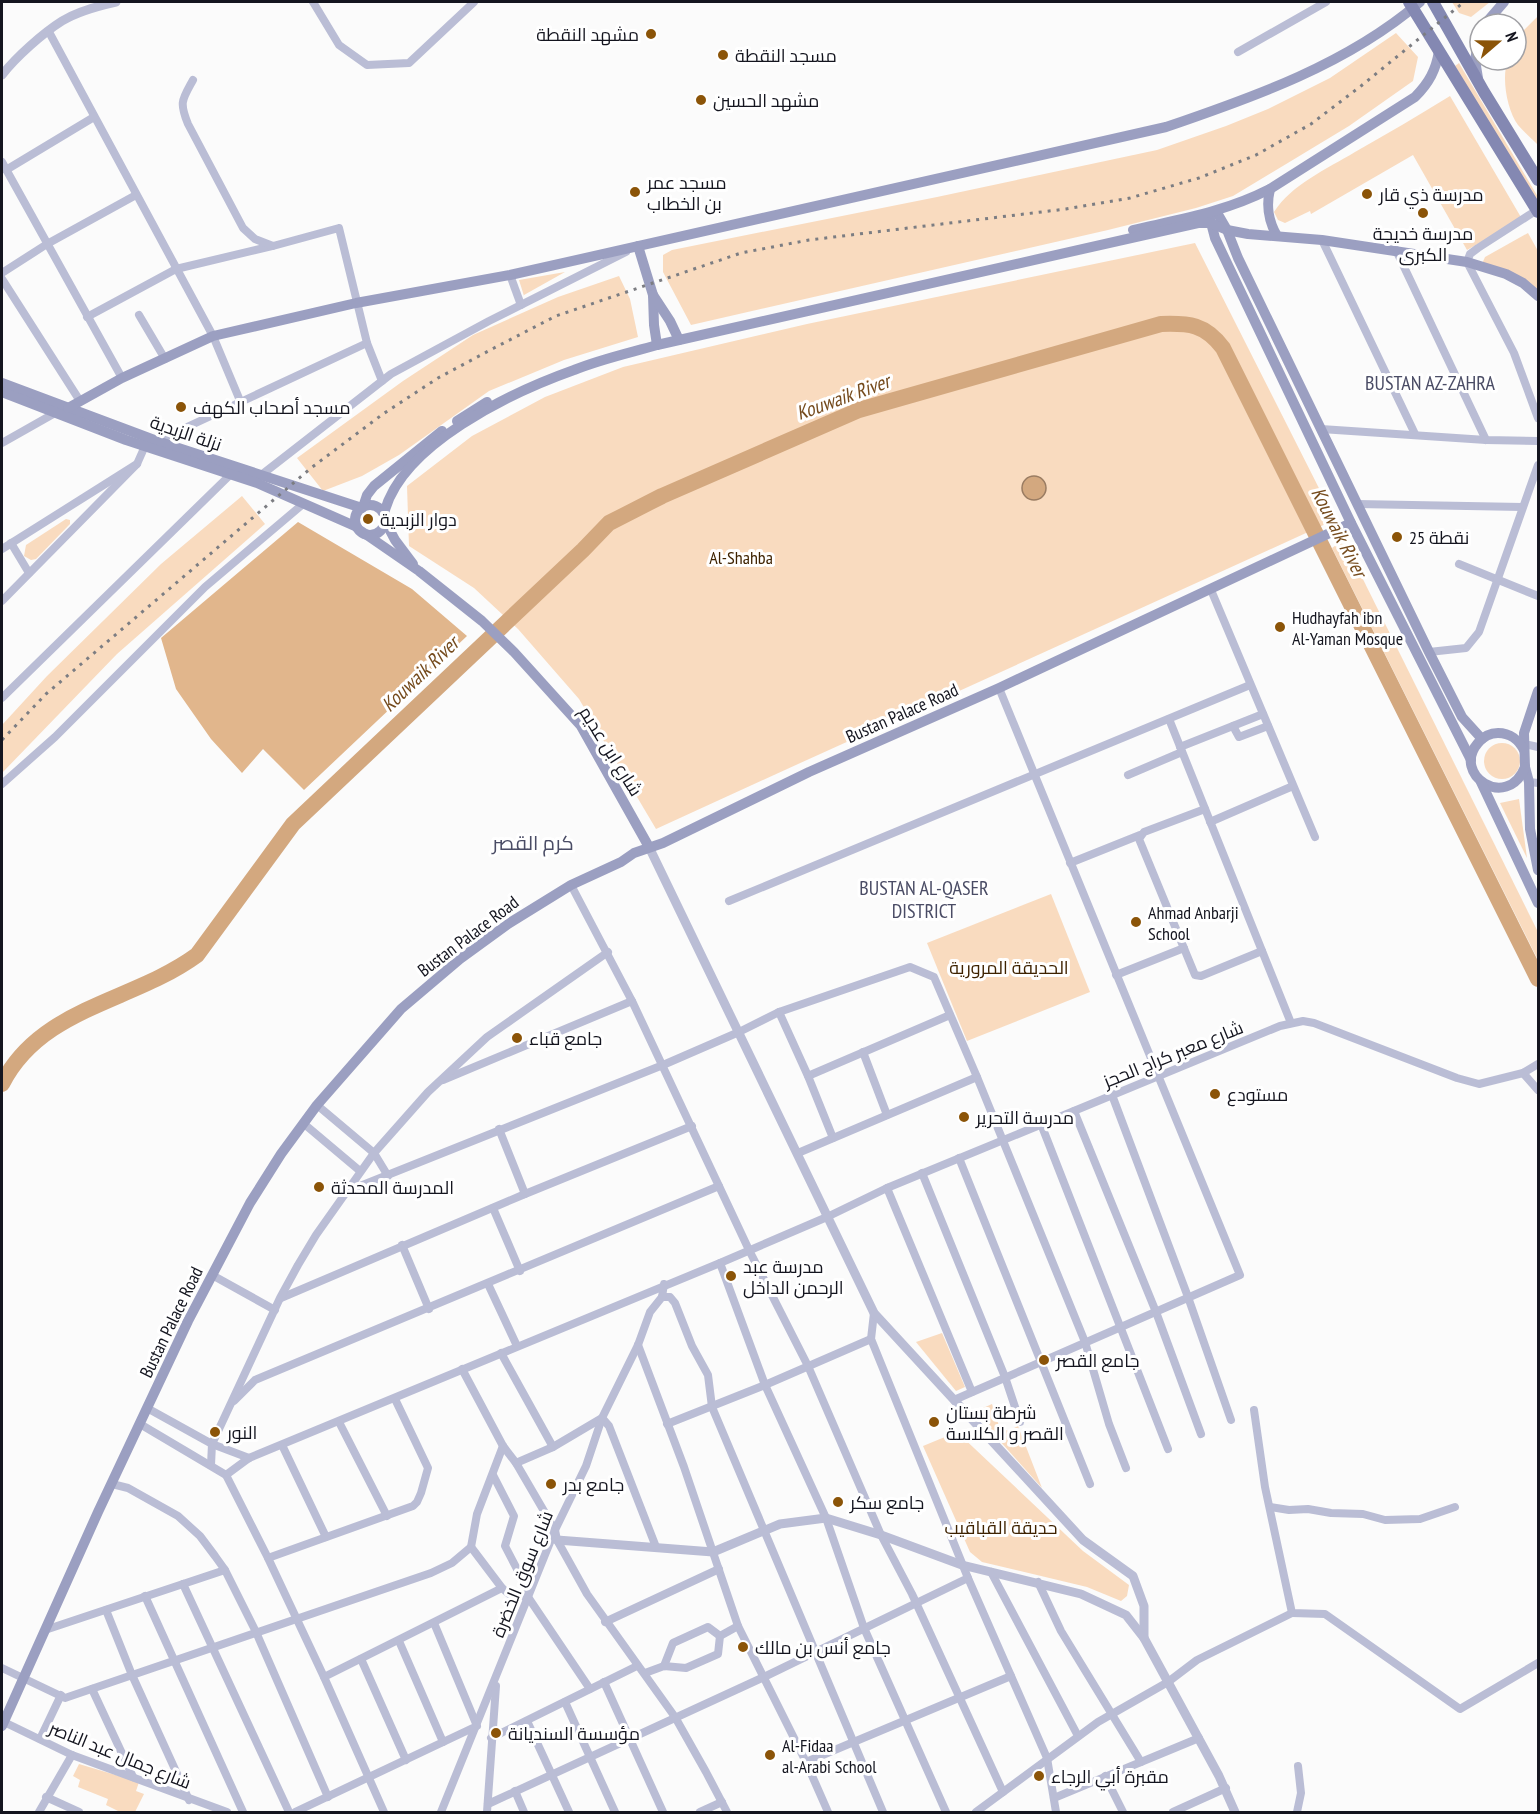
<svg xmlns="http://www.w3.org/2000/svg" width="1540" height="1814" viewBox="0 0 1540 1814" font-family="'PT Sans Narrow',Cairo,sans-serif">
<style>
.green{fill:#f9dbbf}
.forest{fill:#e1b68c}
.water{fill:#d3a87f;stroke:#9a7c62;stroke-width:1.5}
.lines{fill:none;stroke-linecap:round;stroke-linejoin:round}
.river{stroke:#d3a87f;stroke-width:16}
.minor{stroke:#babdd5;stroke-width:8}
.tertiary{stroke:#babdd5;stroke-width:9}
.secondary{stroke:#9b9fc1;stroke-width:10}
.primary{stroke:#8488b2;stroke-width:12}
.rail{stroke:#7c7d82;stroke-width:3;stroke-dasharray:3 6;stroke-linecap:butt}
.poi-dot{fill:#8b5408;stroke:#fff;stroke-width:2}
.labels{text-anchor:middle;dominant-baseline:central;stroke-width:6;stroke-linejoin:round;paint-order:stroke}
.poi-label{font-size:18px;fill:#14151f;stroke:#fff;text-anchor:start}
.street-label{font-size:18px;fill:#14151f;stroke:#fff}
.park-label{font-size:18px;fill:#3e2200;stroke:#fff}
.neighbourhood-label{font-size:20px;fill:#4a4c65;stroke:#fff}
.water-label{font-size:20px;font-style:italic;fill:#754b1d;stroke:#fff}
</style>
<rect width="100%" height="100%" fill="#fbfbfb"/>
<g class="green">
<path d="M 1452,2 L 1490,2 L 1471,17 L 1459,13 Z"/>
<path d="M 1538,16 L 1538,145 C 1532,139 1524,132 1518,125 C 1507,110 1501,77 1508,60 L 1516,60 L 1518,36 Z"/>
<path d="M 1396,33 L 1418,57 L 1413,81 L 1349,126 L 1233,196 L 1196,208 L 1108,230 L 691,325 L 663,272 L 663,255 L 672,250 L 937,197 L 1157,150 L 1226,126 L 1268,109 L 1330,78 Z"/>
<path d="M 1459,63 L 1538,197 L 1538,205 L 1455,66 Z"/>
<path d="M 1450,96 L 1522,219 L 1467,250 L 1413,155 L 1311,214 L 1310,211 L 1285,223 L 1278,220 L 1274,212 C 1292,184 1327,169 1355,152 C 1387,134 1419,115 1450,96 Z"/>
<path d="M 1528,233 L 1538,251 L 1538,294 L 1481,266 L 1485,257 Z"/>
<path d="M 1195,243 L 1330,510 L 1330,522 C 1106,625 880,726 656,829 L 579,699 L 518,629 L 474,588 L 409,546 L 407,486 L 472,436 L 545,397 L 623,367 L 807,324 Z"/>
<path d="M 565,272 L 524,295 L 524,296 L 519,280 Z"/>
<path d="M 619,276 L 630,299 L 638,337 L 564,360 L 489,391 L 399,455 L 362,476 L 323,491 L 297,458 L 403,381 L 473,335 L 558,297 Z"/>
<path d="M 242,496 L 265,524 L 117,654 L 2,773 L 2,725 L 47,676 L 161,564 Z"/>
<path d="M 66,519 L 70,520 L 70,524 L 36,559 L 31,560 L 24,556 L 26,545 Z"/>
<path d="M 1339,543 L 1346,545 L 1538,932 L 1538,960 L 1332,548 Z"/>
<circle cx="1502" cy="761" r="18"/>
<path d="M 1519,799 L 1527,858 L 1500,803 Z"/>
<path d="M 1051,894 L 1090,992 L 967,1041 L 927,943 Z"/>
<path d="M 942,1333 L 965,1387 L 956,1391 L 916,1342 Z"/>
<path d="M 992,1404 L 999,1426 L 1008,1431 L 1018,1426 L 1042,1488 L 974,1412 Z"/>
<path d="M 957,1432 L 1083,1551 L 1129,1585 L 1127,1596 L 1121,1601 L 1087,1587 L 982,1562 L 970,1552 L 923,1446 Z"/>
<path d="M 79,1764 L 139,1782 L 136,1791 L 144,1794 L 135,1812 L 120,1812 L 106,1805 L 108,1799 L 78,1787 L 80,1780 L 73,1776 Z"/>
</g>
<path class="forest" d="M 298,522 L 412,589 L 467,636 L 304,790 L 263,749 L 242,773 L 211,739 L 176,689 L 161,638 Z"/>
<circle class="water" cx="1034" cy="488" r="12"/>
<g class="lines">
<path class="river" d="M 2,1084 C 41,1007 133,1002 197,955 L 293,824 L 583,550 L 609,523 L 662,496 L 859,410 L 1161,324 C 1189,323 1205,324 1223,348 L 1538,979"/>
<g class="minor">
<path d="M 313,2 L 339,45 L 367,65 L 409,63 L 474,2"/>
<path d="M 49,32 L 213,336 L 241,403"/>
<path d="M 1238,52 L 1326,2"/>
<path d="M 2,162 L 122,378"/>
<path d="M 6,170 L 94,117"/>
<path d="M 1537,210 L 1478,248 L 1470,254 L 1467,262 L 1514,353 L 1538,418"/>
<path d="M 1322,240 L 1415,434"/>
<path d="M 1396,250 L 1486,440"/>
<path d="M 2,273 L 47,244 L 136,195"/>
<path d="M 510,275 L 521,305"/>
<path d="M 2,279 L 80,401"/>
<path d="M 139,315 L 165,359"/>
<path d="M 87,317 L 176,269 L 272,246"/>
<path d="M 367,343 L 382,381"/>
<path d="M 1321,429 L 1486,440 L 1538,441"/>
<path d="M 157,441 L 367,343 L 339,228 L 273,246 L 255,239 L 243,228 L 188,124 C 179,102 182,100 193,80"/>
<path d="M 2,443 L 55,413"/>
<path d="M 260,476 L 391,374 L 489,321 L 626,252"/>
<path d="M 1357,504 L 1522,507"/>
<path d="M 11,543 L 29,573"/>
<path d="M 2,549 L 137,464 L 145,446"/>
<path d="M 1459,564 L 1538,596"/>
<path d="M 1211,590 L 1315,837"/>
<path d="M 2,601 L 137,464"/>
<path d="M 1429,652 L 1466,648 L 1479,632 L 1538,465"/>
<path d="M 2,698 L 231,474"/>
<path d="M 1169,719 L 1291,1023"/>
<path d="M 1233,726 L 1239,737 L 1268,726"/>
<path d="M 1524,744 L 1538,747"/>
<path d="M 1180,747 L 1263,714"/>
<path d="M 1128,775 L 1182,752"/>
<path d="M 1529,782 L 1538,783"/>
<path d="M 2,784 L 55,737 L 205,587 L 303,504"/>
<path d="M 1205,809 L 1144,832 L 1139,839 L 1195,975 L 1201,976 L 1262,951"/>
<path d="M 1210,822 L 1293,786"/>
<path d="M 1070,863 L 1140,835"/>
<path d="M 571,885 L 632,1001 L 749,1250 L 808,1366 L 881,1535 L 912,1594 L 1003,1792"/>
<path d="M 729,901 L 1250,685"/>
<path d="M 1116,975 L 1184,948"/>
<path d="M 779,1012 L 808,1076 L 833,1138"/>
<path d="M 863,1052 L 887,1115"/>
<path d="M 1523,1073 L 1538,1090"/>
<path d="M 808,1076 L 950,1015"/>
<path d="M 443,1080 L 632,1001"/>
<path d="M 1112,1095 L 1188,1297 L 1231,1420"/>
<path d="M 317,1105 L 374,1153 L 388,1176"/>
<path d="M 1074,1111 L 1156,1312 L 1201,1434"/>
<path d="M 303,1123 L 360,1171"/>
<path d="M 1041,1124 L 1168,1449"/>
<path d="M 499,1129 L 525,1194"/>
<path d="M 798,1153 L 977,1077"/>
<path d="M 959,1158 L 1090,1484"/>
<path d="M 922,1173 L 1005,1377 L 1020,1422"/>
<path d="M 887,1188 L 972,1392"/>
<path d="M 345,1192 L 663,1065 L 739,1032 L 779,1012 L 910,967 L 934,977 L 977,1077 L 1085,1342 L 1109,1424 L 1126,1468"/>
<path d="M 493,1208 L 520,1271"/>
<path d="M 402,1245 L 429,1309"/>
<path d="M 720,1263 L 765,1385 L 826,1518 L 864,1628 L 946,1812"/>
<path d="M 212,1275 L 275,1310"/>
<path d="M 488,1284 L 517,1346"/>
<path d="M 662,1297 L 670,1297 L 675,1303 L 692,1346 L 708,1375 L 712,1407 L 883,1812"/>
<path d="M 281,1298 L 525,1194 L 692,1126"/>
<path d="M 874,1313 L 871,1339 L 968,1578 L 1047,1758 L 1056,1812"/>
<path d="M 638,1345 L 684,1467 L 738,1626 L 806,1762 L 828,1812"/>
<path d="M 501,1353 L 553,1447"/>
<path d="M 462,1369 L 503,1446 L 516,1463 L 555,1530 L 557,1540 L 587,1594 L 675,1717 L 706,1772 L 727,1812"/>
<path d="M 954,1400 L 1240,1275 L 999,688"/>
<path d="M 234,1401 L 255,1380 L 719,1186"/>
<path d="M 147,1408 L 212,1444 L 249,1458"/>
<path d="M 1254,1410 L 1265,1487 L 1292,1613 L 1325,1614 L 1460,1709 L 1538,1663"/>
<path d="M 339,1422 L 387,1516"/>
<path d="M 140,1424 L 226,1475 L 268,1558 L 324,1677 L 384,1812"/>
<path d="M 667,1424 L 765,1385 L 871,1339"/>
<path d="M 282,1445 L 326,1537"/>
<path d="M 516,1463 L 553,1447 L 602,1418 L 609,1426 L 656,1547"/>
<path d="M 211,1465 L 212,1444 L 280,1298 L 298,1265 L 316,1235 L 374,1153 L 428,1092 L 487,1037 L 608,952"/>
<path d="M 226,1475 L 249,1458 L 720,1263 L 827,1217 L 887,1188 L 1280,1026 L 1303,1021 L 1314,1023 L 1457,1078 L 1479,1084 L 1523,1073 L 1538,1064"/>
<path d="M 493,1475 L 514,1516 L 505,1546 L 529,1592"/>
<path d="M 112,1484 L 128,1488 L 178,1516 L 200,1536 L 215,1556 L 225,1570 L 256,1632 L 328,1797"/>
<path d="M 1270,1507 L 1289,1510 L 1308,1509 L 1331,1513 L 1363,1514 L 1385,1520 L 1420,1519 L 1455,1507"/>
<path d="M 471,1547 L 502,1588"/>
<path d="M 268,1558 L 413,1506 L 417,1502 L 421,1493 L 428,1468 L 395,1399"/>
<path d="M 991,1572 L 1078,1736"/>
<path d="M 1038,1582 L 1061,1631 L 1141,1762"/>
<path d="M 183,1584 L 289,1812"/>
<path d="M 145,1596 L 243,1812"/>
<path d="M 106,1610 L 132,1675 L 189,1800"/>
<path d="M 605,1622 L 719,1569"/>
<path d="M 45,1630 L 225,1570"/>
<path d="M 399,1641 L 443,1742"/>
<path d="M 361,1659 L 406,1760"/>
<path d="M 664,1666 L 673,1643 L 708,1627 L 720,1636"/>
<path d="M 2,1668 L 65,1698 L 431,1573 L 452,1563 L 471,1547 L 477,1514 L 503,1446"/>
<path d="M 645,1673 L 664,1666 L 686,1668 L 718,1654 L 720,1636 L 738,1626"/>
<path d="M 324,1677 L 502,1588 L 509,1594 L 528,1597 L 590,1689"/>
<path d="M 604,1682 L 663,1812"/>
<path d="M 92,1689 L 133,1777"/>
<path d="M 565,1702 L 615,1812"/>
<path d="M 527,1721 L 569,1812"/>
<path d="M 4,1722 L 72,1755 L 227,1812"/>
<path d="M 491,1738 L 637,1666"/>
<path d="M 40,1739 L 61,1695"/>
<path d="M 806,1762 L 1011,1676"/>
<path d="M 1105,1776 L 1123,1812"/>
<path d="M 515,1791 L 524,1812"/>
<path d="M 46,1797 L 79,1812"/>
<path d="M 1054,1798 L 1199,1738"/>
<path d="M 488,1804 L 764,1677 L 968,1578"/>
<path d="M 39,1812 L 72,1755"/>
<path d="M 295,1812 L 477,1726 L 434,1623"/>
<path d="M 441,1812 L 555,1530 L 586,1466 L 602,1418 L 638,1345 L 650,1312 L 662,1297 L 664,1284"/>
<path d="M 487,1812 L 496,1686"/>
<path d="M 700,1812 L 722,1802"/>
<path d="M 976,1812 L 1098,1722 L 1168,1682 L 1197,1660 L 1292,1613"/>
<path d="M 1173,1812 L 1226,1788"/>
<path d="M 1297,1812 L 1301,1793 L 1298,1766"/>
</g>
<g class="tertiary">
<path d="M 2,75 C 16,57 43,33 62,21 C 78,11 98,6 116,2"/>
<path d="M 649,847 L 874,1313 L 1083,1540 L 1133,1576 L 1144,1606 L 1144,1638"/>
<path d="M 557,1540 L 713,1552 L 780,1524 L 826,1518 L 881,1535 L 962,1565 L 1081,1594 L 1126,1615 L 1144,1638 L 1219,1776 L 1235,1812"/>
</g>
<g class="secondary">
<path d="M 1485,24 L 1504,2"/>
<path d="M 1478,78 L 1475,60 L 1480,33"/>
<path d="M 1270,189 C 1266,206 1268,220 1277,236"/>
<path d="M 1216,211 L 1227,230 L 1238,258 L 1429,652 L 1462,717 L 1482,739"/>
<path d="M 1210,219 L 1215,238 L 1351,523 L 1471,760"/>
<path d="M 1133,230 C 1181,219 1225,212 1270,189 L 1415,97 C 1429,83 1436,70 1439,51"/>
<path d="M 638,246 L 653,295 L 654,325 L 657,345"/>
<path d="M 653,295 L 670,321 L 679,340"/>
<path d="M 2,383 L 157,441 L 362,508"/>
<path d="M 2,392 L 126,440 L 257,483 L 357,527"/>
<path d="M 68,408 L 122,378 L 213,336 L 356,303 L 510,275 L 1166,127 C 1254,97 1348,64 1420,2"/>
<path d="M 457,421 L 487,402"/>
<circle cx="370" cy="520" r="15"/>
<path d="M 363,507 L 367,495 L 374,486 L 442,431"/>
<path d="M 384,514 C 400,445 512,392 574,370 C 601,359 629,353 657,345 L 1198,223 L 1210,223 L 1227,230 L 1248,234 L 1322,240 L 1467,262 L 1506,274 L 1523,283 L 1538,296"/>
<path d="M 385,521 L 395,540 L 413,564"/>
<path d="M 361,531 L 419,571 L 482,621 L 514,652 L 581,726 L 649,847"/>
<path d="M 1538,691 L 1524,733 L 1525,767 L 1529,782 L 1530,829 L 1538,870"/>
<path d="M 1524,750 C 1519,740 1510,733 1498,733 C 1490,733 1483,737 1478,743 C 1451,774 1507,812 1525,767"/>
<path d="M 1481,782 L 1538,903"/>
<path d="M 2,1726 L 98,1512 L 188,1321 L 250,1203 L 281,1154 L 317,1105 L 401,1009 L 460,959 L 508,924 L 571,885 L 621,862 L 634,853 L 663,843 L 809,772 L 999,688 L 1351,523"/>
</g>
<g class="primary">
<path d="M 1409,2 L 1538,212"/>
<path d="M 1433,2 L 1484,92 L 1538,180"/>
</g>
<path class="rail" d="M 2,740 L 46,694 L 311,468 L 383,414 L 438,378 L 494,348 L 556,316 L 741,253 L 809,240 L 1066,209 L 1130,198 L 1199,178 L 1256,155 L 1311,124 L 1361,86 L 1464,2"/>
</g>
<g class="poi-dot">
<circle cx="651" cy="34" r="6"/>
<circle cx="723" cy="55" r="6"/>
<circle cx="701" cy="100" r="6"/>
<circle cx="635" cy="192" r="6"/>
<circle cx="1367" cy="194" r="6"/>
<circle cx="1423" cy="213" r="6"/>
<circle cx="181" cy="407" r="6"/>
<circle cx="368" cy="519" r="6"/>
<circle cx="1397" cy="537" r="6"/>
<circle cx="1280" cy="627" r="6"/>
<circle cx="1136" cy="922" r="6"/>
<circle cx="517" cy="1038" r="6"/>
<circle cx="1215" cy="1094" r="6"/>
<circle cx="964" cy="1117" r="6"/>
<circle cx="319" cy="1187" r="6"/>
<circle cx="731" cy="1276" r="6"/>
<circle cx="1044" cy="1360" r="6"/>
<circle cx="934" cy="1422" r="6"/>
<circle cx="215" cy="1432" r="6"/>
<circle cx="551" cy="1484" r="6"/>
<circle cx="838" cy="1502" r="6"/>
<circle cx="743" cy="1647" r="6"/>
<circle cx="496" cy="1733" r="6"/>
<circle cx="770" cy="1755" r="6"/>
<circle cx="1039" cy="1776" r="6"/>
</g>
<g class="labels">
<g class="poi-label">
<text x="639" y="34" text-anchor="end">مشهد النقطة</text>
<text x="735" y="55">مسجد النقطة</text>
<text x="713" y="100">مشهد الحسين</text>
<text x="647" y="182">مسجد عمر<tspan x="647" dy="21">بن الخطاب</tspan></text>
<text x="1379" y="194">مدرسة ذي قار</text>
<text x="1423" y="233" text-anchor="middle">مدرسة خديجة<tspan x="1423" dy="21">الكبرى</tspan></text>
<text x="193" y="407">مسجد أصحاب الكهف</text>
<text x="380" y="519">دوار الزبدية</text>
<text x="1409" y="537">نقطة 25</text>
<text x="1292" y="617">Hudhayfah ibn<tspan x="1292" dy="21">Al-Yaman Mosque</tspan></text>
<text x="1148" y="912">Ahmad Anbarji<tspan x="1148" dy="21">School</tspan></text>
<text x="529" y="1038">جامع قباء</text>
<text x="1227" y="1094">مستودع</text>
<text x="976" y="1117">مدرسة التحرير</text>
<text x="331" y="1187">المدرسة المحدثة</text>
<text x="743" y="1266">مدرسة عبد<tspan x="743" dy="21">الرحمن الداخل</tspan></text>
<text x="1056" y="1360">جامع القصر</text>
<text x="946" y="1412">شرطة بستان<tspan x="946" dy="21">القصر و الكلاسة</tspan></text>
<text x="227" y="1432">النور</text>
<text x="563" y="1484">جامع بدر</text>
<text x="850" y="1502">جامع سكر</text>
<text x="755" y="1647">جامع أنس بن مالك</text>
<text x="508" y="1733">مؤسسة السنديانة</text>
<text x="782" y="1745">Al-Fidaa<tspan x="782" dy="21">al-Arabi School</tspan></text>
<text x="1051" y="1776">مقبرة أبي الرجاء</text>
</g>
<g class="street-label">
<text transform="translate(186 433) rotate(19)">نزلة الزبدية</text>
<text transform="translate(902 713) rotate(-24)">Bustan Palace Road</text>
<text transform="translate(611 751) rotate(58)">شارع ابن عديم</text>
<text transform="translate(468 936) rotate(-37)">Bustan Palace Road</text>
<text transform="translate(1173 1054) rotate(-22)">شارع معبر كراج الحجز</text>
<text transform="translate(171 1322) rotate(-64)">Bustan Palace Road</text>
<text transform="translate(522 1574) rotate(-68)">شارع سوق الخضرة</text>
<text transform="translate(120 1755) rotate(22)">شارع جمال عبد الناصر</text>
</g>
<g class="park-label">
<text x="741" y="557">Al-Shahba</text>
<text x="1009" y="967">الحديقة المرورية</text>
<text x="1001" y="1527">حديقة القباقيب</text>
</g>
<g class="neighbourhood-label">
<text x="1430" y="383">BUSTAN AZ-ZAHRA</text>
<text x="533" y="843">كرم القصر</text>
<text x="924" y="888">BUSTAN AL-QASER<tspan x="924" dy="23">DISTRICT</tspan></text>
</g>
<g class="water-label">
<text transform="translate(843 397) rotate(-20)">Kouwaik River</text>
<text transform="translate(1339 532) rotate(63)">Kouwaik River</text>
<text transform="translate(420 674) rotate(-44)">Kouwaik River</text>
</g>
</g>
<rect width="1540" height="1814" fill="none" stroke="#14151f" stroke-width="6"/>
<g transform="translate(1498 42) rotate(70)"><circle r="28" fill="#ffffff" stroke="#a1a1a5" stroke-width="1.5"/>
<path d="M0-4.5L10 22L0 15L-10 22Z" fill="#8b5408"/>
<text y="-9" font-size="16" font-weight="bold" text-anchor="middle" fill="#14151f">N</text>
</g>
</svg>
